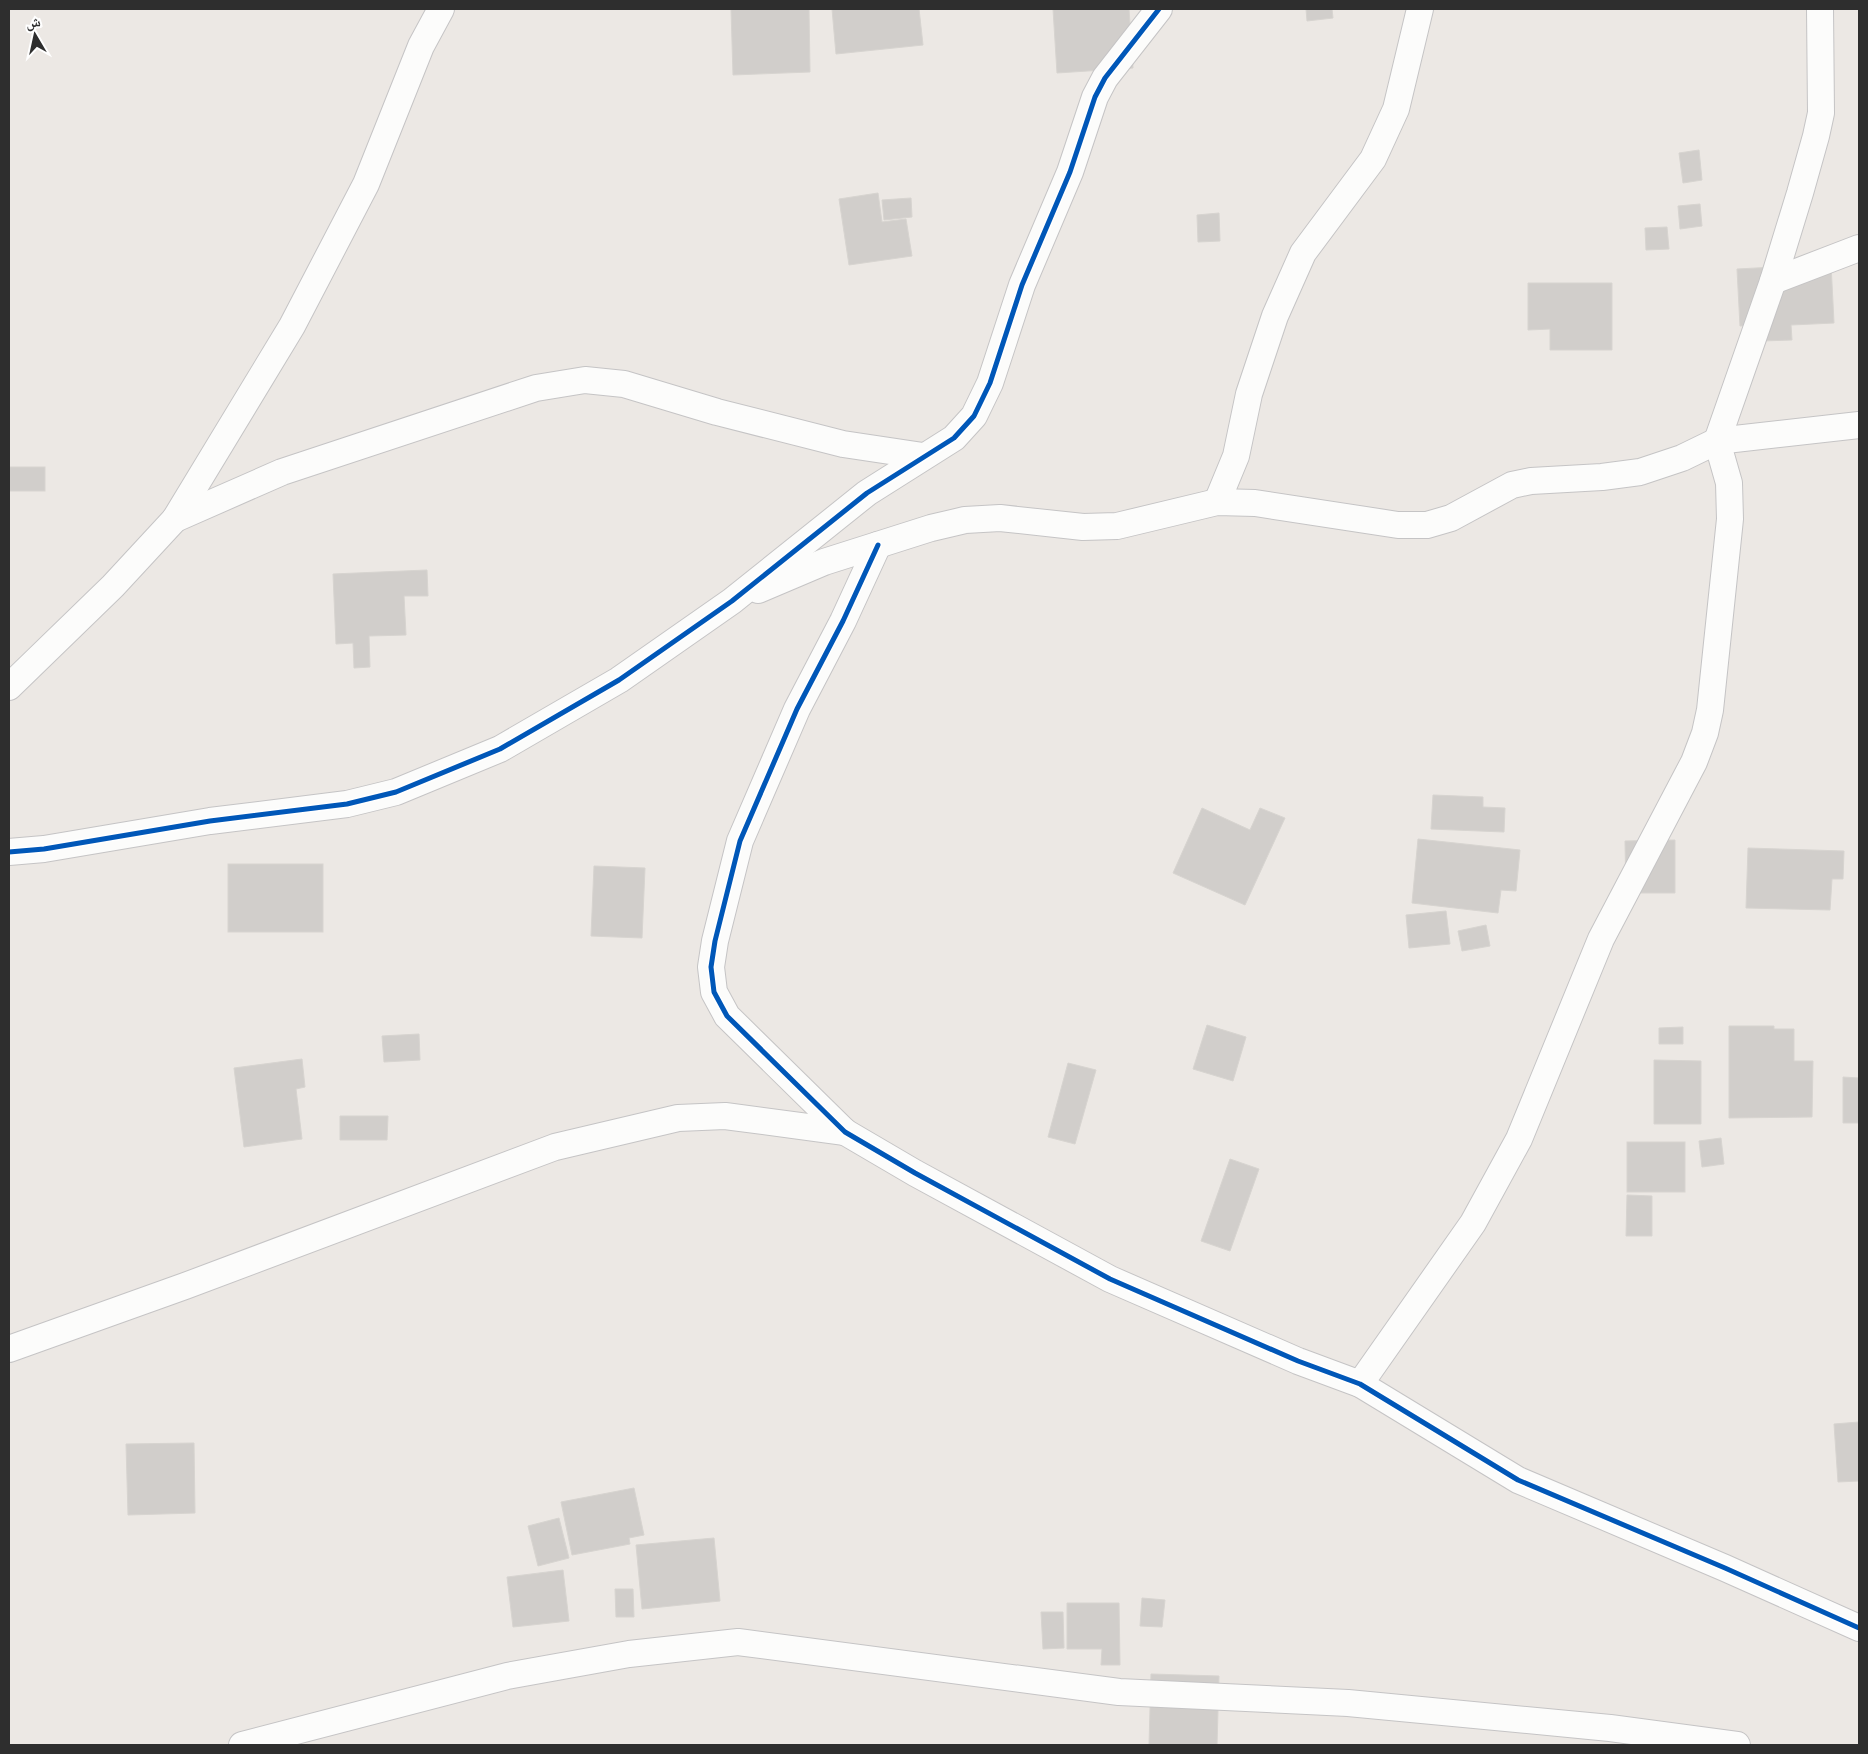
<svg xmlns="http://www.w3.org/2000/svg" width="1868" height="1754" viewBox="0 0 1868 1754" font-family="'Noto Sans','Noto Naskh Arabic',sans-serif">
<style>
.building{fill:#d1cecb;stroke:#d7d4d0}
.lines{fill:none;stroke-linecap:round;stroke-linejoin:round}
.minor-casing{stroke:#c5c4c5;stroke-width:28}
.minor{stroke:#fcfcfb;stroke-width:26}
.cycleway-casing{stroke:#fff;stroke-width:8}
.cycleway{stroke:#0057b8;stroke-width:5}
</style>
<rect width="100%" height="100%" fill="#ece8e4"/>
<g class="building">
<path d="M 731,9 L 809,9 L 810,72 L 733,75 Z"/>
<path d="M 832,9 L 919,9 L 923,45 L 836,54 Z"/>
<path d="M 1053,9 L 1129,9 L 1133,68 L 1057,73 Z"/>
<path d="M 1306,9 L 1332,9 L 1333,18 L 1307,21 Z"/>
<path d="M 1699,150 L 1702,180 L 1683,183 L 1679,153 Z"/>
<path d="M 878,193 L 882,222 L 906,219 L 912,256 L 849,265 L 839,199 Z"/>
<path d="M 911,198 L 912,217 L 884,220 L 882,200 Z"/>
<path d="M 1700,204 L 1702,226 L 1680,229 L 1678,206 Z"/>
<path d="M 1219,213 L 1220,241 L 1198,242 L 1197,215 Z"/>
<path d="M 1667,227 L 1669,249 L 1646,250 L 1645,228 Z"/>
<path d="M 1831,264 L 1834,323 L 1791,325 L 1792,340 L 1762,341 L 1761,325 L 1740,326 L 1737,269 Z"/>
<path d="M 1528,283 L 1612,283 L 1612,350 L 1550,350 L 1550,329 L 1528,330 Z"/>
<rect x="9" y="467" width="36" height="24"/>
<path d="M 427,570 L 428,596 L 404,596 L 406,635 L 369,636 L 370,667 L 354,668 L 353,643 L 336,644 L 333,574 Z"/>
<path d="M 1433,795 L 1483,797 L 1483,807 L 1505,808 L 1504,832 L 1431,829 Z"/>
<path d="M 1202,808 L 1250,830 L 1260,808 L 1285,818 L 1245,905 L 1173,873 Z"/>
<path d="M 1418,839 L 1520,850 L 1516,891 L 1501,890 L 1498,913 L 1412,903 Z"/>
<path d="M 1675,840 L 1675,893 L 1626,893 L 1625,841 Z"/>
<path d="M 1748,848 L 1844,851 L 1843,879 L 1832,879 L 1830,910 L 1746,908 Z"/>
<rect x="228" y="864" width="95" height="68"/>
<path d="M 594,866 L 645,868 L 642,938 L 591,936 Z"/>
<path d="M 1446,911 L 1450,944 L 1409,948 L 1406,915 Z"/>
<path d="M 1486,925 L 1490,946 L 1462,951 L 1458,931 Z"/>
<path d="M 1207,1025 L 1246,1037 L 1233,1081 L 1193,1069 Z"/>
<path d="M 1729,1026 L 1774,1026 L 1774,1029 L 1794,1029 L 1794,1061 L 1813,1061 L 1812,1117 L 1729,1118 Z"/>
<path d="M 1683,1027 L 1683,1044 L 1659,1044 L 1659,1028 Z"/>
<path d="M 419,1034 L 420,1060 L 384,1062 L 382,1036 Z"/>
<path d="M 302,1059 L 305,1087 L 296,1089 L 302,1139 L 244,1147 L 234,1068 Z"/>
<path d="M 1654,1060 L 1701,1061 L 1701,1124 L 1654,1124 Z"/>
<path d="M 1068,1063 L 1096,1070 L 1075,1144 L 1048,1137 Z"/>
<path d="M 1843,1077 L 1859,1078 L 1859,1123 L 1843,1123 Z"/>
<path d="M 340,1116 L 388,1116 L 387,1140 L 340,1140 Z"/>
<path d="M 1721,1138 L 1724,1164 L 1702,1167 L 1699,1141 Z"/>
<rect x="1627" y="1142" width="58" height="50"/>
<path d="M 1230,1159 L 1259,1169 L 1230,1251 L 1201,1241 Z"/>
<path d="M 1627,1195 L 1652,1196 L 1652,1236 L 1626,1236 Z"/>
<path d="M 1859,1422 L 1859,1481 L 1838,1482 L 1834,1424 Z"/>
<path d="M 194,1443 L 195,1513 L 128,1515 L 126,1444 Z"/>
<path d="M 634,1488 L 644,1535 L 629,1538 L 630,1544 L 572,1555 L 561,1502 Z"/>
<path d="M 559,1518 L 569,1558 L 538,1566 L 528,1526 Z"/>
<path d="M 714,1538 L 720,1601 L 642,1609 L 636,1545 Z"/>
<path d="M 563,1570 L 569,1621 L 513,1627 L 507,1577 Z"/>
<path d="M 615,1589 L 633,1589 L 634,1617 L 616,1617 Z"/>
<path d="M 1142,1598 L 1165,1600 L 1162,1627 L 1140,1626 Z"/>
<path d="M 1067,1603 L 1119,1603 L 1120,1665 L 1101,1665 L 1102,1649 L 1067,1649 Z"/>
<path d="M 1041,1612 L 1063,1612 L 1064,1648 L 1043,1649 Z"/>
<path d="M 1151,1674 L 1219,1676 L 1217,1745 L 1149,1745 Z"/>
</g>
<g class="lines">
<defs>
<g id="minor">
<path d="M 1773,281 L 1859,248"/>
<path d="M 1217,502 L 1236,456 L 1249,394 L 1275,316 L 1303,253 L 1373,159 L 1396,109 L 1420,9"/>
<path d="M 175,519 L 282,472 L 536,388 L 585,380 L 624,384 L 717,412 L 843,444 L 923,456"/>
<path d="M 878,545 L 843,621 L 797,709 L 740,841 L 715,941 L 711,967 L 714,992 L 727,1016 L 845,1132 L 915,1173 L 1110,1279 L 1298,1361 L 1360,1384 L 1518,1480 L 1725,1568 L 1859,1628"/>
<path d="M 758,590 L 824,562 L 931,528 L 965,520 L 1000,518 L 1083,527 L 1117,526 L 1217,502 L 1255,503 L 1398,525 L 1427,525 L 1451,518 L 1512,485 L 1531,481 L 1602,477 L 1640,472 L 1682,458 L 1717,441 L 1859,425"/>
<path d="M 9,687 L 113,586 L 175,519 L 292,326 L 366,184 L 421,46 L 441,9"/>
<path d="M 9,852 L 44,849 L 210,821 L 347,804 L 396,792 L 500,749 L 619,680 L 732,601 L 867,493 L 954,438 L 974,416 L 990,383 L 1022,285 L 1070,172 L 1095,97 L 1105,78 L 1159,9"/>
<path d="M 9,1349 L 185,1286 L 555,1147 L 678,1118 L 725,1116 L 845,1132"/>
<path d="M 1360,1384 L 1473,1223 L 1519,1139 L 1601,939 L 1694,762 L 1705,733 L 1710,710 L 1730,519 L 1729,483 L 1717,441 L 1773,281 L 1800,193 L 1816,136 L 1821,113 L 1820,9"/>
<path d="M 242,1745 L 507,1676 L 629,1654 L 738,1642 L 1119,1692 L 1348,1703 L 1610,1728 L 1737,1745"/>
</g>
</defs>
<use href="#minor" class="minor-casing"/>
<use href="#minor" class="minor"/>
<defs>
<g id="cycleway">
<path d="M 878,545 L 843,621 L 797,709 L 740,841 L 715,941 L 711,967 L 714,992 L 727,1016 L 845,1132 L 915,1173 L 1110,1279 L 1298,1361 L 1360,1384 L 1518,1480 L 1725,1568 L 1859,1628"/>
<path d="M 9,852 L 44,849 L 210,821 L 347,804 L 396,792 L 500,749 L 619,680 L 732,601 L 867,493 L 954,438 L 974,416 L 990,383 L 1022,285 L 1070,172 L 1095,97 L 1105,78 L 1159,9"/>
</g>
</defs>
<use href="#cycleway" class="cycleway-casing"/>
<use href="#cycleway" class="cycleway"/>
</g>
<rect width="1868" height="1754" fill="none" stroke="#2e2e2e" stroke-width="20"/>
<g transform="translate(35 35) rotate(351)" stroke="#ffffff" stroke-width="4" paint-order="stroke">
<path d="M0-4L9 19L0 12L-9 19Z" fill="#2e2e2e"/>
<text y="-8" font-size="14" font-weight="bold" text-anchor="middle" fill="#2e2e2e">ش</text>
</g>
</svg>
